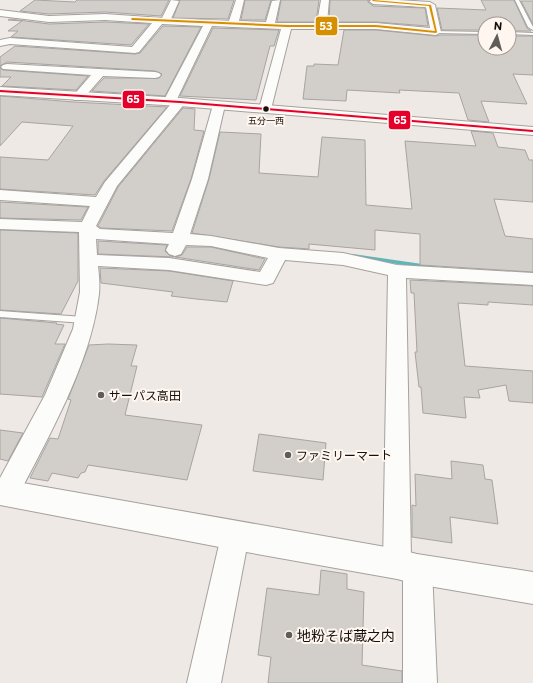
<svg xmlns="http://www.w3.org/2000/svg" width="533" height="683" viewBox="0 0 533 683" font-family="Commissioner,'Noto Sans JP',sans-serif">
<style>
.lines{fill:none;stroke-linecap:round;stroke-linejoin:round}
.stream{fill:#5db7b8;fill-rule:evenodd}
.building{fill:#d2ceca;stroke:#a8a4a1}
.service-casing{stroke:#a5a19e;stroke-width:2}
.minor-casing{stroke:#a5a19e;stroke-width:2}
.tertiary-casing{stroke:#a5a19e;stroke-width:2}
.trunk-casing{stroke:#a5a19e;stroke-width:2}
.service{fill:#fcfcfb;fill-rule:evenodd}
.minor{fill:#fcfcfb;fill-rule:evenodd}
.tertiary{fill:#fcfcfb;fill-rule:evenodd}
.trunk{fill:#fcfcfb;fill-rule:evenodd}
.bus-1-casing{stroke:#fff6ef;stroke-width:3}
.bus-2-casing{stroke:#fff6ef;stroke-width:3}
.bus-1{fill:#d59002;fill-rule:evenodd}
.bus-2{fill:#e4002b;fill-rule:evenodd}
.bus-dot{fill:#14100d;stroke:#fff6ef;stroke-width:1.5}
.poi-dot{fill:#605c58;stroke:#fff6ef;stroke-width:1.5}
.labels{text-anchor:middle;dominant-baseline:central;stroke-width:4;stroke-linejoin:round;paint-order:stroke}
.far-bus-label{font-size:9px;fill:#14100d;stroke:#fff6ef}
.poi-label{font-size:12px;fill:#14100d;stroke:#fff6ef;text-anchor:start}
.near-poi-label{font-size:14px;fill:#14100d;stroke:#fff6ef;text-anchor:start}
.line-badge{stroke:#fff6ef;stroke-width:1.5}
.badge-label{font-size:11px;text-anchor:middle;font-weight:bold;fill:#fff}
</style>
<rect width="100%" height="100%" fill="#eee9e4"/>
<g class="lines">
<path class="stream" d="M 353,254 L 436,266 L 439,268 L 436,270 L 351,257 L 350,256 Z"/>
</g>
<g class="building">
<path d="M 35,0 L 75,2 L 77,0 L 169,0 L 161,16 L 105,12 L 49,14 L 20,11 Z"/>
<path d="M 180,0 L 234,0 L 228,19 L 173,18 Z"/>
<path d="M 245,0 L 271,0 L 265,20 L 241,20 Z"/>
<path d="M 281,0 L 319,0 L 316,22 L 277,22 Z"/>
<path d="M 330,0 L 368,0 L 368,2 L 373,6 L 425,8 L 428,26 L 376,22 L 329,22 Z"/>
<path d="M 481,0 L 514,0 L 527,28 L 531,31 L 509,31 L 509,24 L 485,24 L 485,30 L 442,30 L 437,8 L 486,10 Z"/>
<path d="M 521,1 L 533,1 L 533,24 Z"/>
<path d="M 10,19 L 49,24 L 105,22 L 149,24 L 131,45 L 11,37 L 18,31 L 8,31 L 22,21 L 8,20 Z"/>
<path d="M 163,26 L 201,27 L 165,96 L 92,91 L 104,78 L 159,78 L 162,74 L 155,71 L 7,62 L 0,66 L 0,57 L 15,46 L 135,54 L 140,53 Z"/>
<path d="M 213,28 L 279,30 L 274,46 L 270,46 L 256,100 L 180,96 Z"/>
<path d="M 344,30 L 376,30 L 436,36 L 440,35 L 485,35 L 485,48 L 509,48 L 509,36 L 533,36 L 533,75 L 513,74 L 527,104 L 481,101 L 489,122 L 468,120 L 459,93 L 399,90 L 400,93 L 347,90 L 346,101 L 303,99 L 307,66 L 314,66 L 314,64 L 338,65 Z"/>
<path d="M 0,68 L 3,70 L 88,76 L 76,90 L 2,86 L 11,77 L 0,77 Z"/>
<path d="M 0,96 L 74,102 L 167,107 L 104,181 L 95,195 L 0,189 L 0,157 L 48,160 L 73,126 L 22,122 L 0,146 Z"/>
<path d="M 183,108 L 195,109 L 194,130 L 204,131 L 191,179 L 172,231 L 101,228 L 98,226 L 118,187 Z"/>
<path d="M 471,131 L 493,133 L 498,147 L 525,150 L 529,160 L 533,160 L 533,202 L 494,199 L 505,236 L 533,239 L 533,272 L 420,265 L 420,234 L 375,230 L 375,250 L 309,244 L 309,249 L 279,247 L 192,233 L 209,179 L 220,132 L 261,134 L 259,173 L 318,177 L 322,137 L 365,140 L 366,205 L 412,209 L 405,141 L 476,146 Z"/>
<path d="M 0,202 L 88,207 L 81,220 L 0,218 Z"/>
<path d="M 0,230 L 78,233 L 78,281 L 61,314 L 0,310 Z"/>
<path d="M 98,241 L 167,245 L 165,251 L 169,255 L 174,257 L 98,254 Z"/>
<path d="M 187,247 L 211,247 L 265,259 L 259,270 L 175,257 L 182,255 Z"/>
<path d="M 100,268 L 169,271 L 233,281 L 227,302 L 196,299 L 171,296 L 173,292 L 101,283 Z"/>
<path d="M 410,280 L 533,286 L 533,305 L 488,302 L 488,305 L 458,303 L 465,366 L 533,371 L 533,403 L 509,401 L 506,385 L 478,390 L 480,398 L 464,397 L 466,418 L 423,413 L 421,387 L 419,387 L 415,352 L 417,352 L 414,293 L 411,293 Z"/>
<path d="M 0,318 L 57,323 L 56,324 L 64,325 L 55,344 L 65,344 L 42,397 L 0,394 Z"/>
<path d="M 108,344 L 137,345 L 131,366 L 137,366 L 125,415 L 202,425 L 187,480 L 88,465 L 85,472 L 81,473 L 78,478 L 52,473 L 48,481 L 30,478 L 50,438 L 58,439 L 71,400 L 68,399 L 89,345 Z"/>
<path d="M 0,430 L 23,433 L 8,461 L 0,459 Z"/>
<path d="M 259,434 L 326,443 L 323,480 L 253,471 Z"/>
<path d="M 451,461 L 483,465 L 485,479 L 492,480 L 498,524 L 450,517 L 452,543 L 412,537 L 412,505 L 416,506 L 415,474 L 452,479 Z"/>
<path d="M 321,570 L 347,574 L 347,589 L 364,592 L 362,665 L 402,671 L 402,683 L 268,683 L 271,657 L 258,655 L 267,588 L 319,595 Z"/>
</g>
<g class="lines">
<defs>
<g id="service">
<path d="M 515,0 L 519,0 L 533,27 L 533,30 L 528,27 Z"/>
<path d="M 434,31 L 485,32 L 485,34 L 436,33 Z"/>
<path d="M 509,32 L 533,33 L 533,35 L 509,34 Z"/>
<path d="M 0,311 L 84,317 L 89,320 L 84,323 L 0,317 Z"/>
</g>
<g id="minor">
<path d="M 171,0 L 179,1 L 171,19 L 229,21 L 236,0 L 244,0 L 239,21 L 266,22 L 272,1 L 280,0 L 275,23 L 317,23 L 321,0 L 329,0 L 327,23 L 376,23 L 430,28 L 426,7 L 373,4 L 369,1 L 397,0 L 430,2 L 435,5 L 441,32 L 436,35 L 376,29 L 291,29 L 271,109 L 270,112 L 260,112 L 259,109 L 281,29 L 212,26 L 177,99 L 184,99 L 186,102 L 117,186 L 96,226 L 100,229 L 173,233 L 192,179 L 213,105 L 215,102 L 223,102 L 225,105 L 208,179 L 190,234 L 211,236 L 279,248 L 343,253 L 397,265 L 533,273 L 533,285 L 406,278 L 411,557 L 417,554 L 427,559 L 432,569 L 437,683 L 403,683 L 403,576 L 397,578 L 387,574 L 383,564 L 388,275 L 343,265 L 285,260 L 273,283 L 266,285 L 169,270 L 98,266 C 99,275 100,285 99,294 C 91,364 47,439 15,502 L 6,505 L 0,503 L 0,478 L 45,395 L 73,329 L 80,292 L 79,232 L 0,229 L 0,219 L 82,222 L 90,206 L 0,200 L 0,190 L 96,197 L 105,182 L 170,105 L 165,105 L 163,102 L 203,26 L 162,24 L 139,52 L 135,53 L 10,44 L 0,46 L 0,40 L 10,38 L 132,47 L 152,23 L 105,20 L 49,22 L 0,16 L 0,10 L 49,16 L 105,14 L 162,18 ZM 96,239 L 169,244 L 166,250 L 169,254 L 175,256 L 181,254 L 186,245 L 211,246 L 268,258 L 260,272 L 169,258 L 97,255 Z"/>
<path d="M 7,64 L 155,72 L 159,73 L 161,75 L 159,77 L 155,78 L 103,76 L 82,100 L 74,100 L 72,97 L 91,75 L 3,69 L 1,67 L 3,65 Z"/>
<path d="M 235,522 L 245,526 L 249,536 L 221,683 L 187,683 L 221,536 L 225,526 Z"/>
</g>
<path id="tertiary" d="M 0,479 L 397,549 L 417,554 L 533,572 L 533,604 L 417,584 L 397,579 L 235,550 L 0,505 Z"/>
<path id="trunk" d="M 0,87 L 180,98 L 533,127 L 533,135 L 180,106 L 0,95 Z"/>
</defs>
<use href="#service" class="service-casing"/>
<use href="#minor" class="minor-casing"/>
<use href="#tertiary" class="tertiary-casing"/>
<use href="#trunk" class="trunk-casing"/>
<use href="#service" class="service"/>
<use href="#minor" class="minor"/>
<use href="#tertiary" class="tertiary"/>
<use href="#trunk" class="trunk"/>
<defs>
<path id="bus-1" d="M 373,0 L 431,5 L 437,32 L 436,33 L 376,27 L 287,27 L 132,20 L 131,19 L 132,18 L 287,25 L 376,25 L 435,31 L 429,6 L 372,1 Z"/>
<path id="bus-2" d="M 0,90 L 180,101 L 533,130 L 533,132 L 180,103 L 0,92 Z"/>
</defs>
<use href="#bus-1" class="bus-1-casing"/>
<use href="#bus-2" class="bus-2-casing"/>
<use href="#bus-1" class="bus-1"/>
<use href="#bus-2" class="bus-2"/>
</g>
<circle class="bus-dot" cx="266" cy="109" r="3.5"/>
<g class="poi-dot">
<circle cx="101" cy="395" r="4"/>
<circle cx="288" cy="455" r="4"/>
<circle cx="289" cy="635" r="4"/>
</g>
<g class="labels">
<g class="far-bus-label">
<text x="266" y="120">五分一西</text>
</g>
<g class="poi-label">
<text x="109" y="395">サーパス高田</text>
<text x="296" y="455">ファミリーマート</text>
</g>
<g class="near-poi-label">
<text x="297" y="635">地粉そば蔵之内</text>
</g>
</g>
<g class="line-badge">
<rect x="315" y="16" width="23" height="20" rx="4" fill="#d59002"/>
<rect x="122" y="90" width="23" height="19" rx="4" fill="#e4002b"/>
<rect x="388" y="110" width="23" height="20" rx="4" fill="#e4002b"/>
</g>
<g class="badge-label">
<text x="326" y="30">53</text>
<text x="133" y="103">65</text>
<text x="400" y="124">65</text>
</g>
<g transform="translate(497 36) rotate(6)"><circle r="19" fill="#fff6ef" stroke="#a19a95"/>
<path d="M0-3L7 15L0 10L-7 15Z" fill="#605c58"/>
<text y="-6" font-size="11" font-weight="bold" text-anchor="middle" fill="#14100d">N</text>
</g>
</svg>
